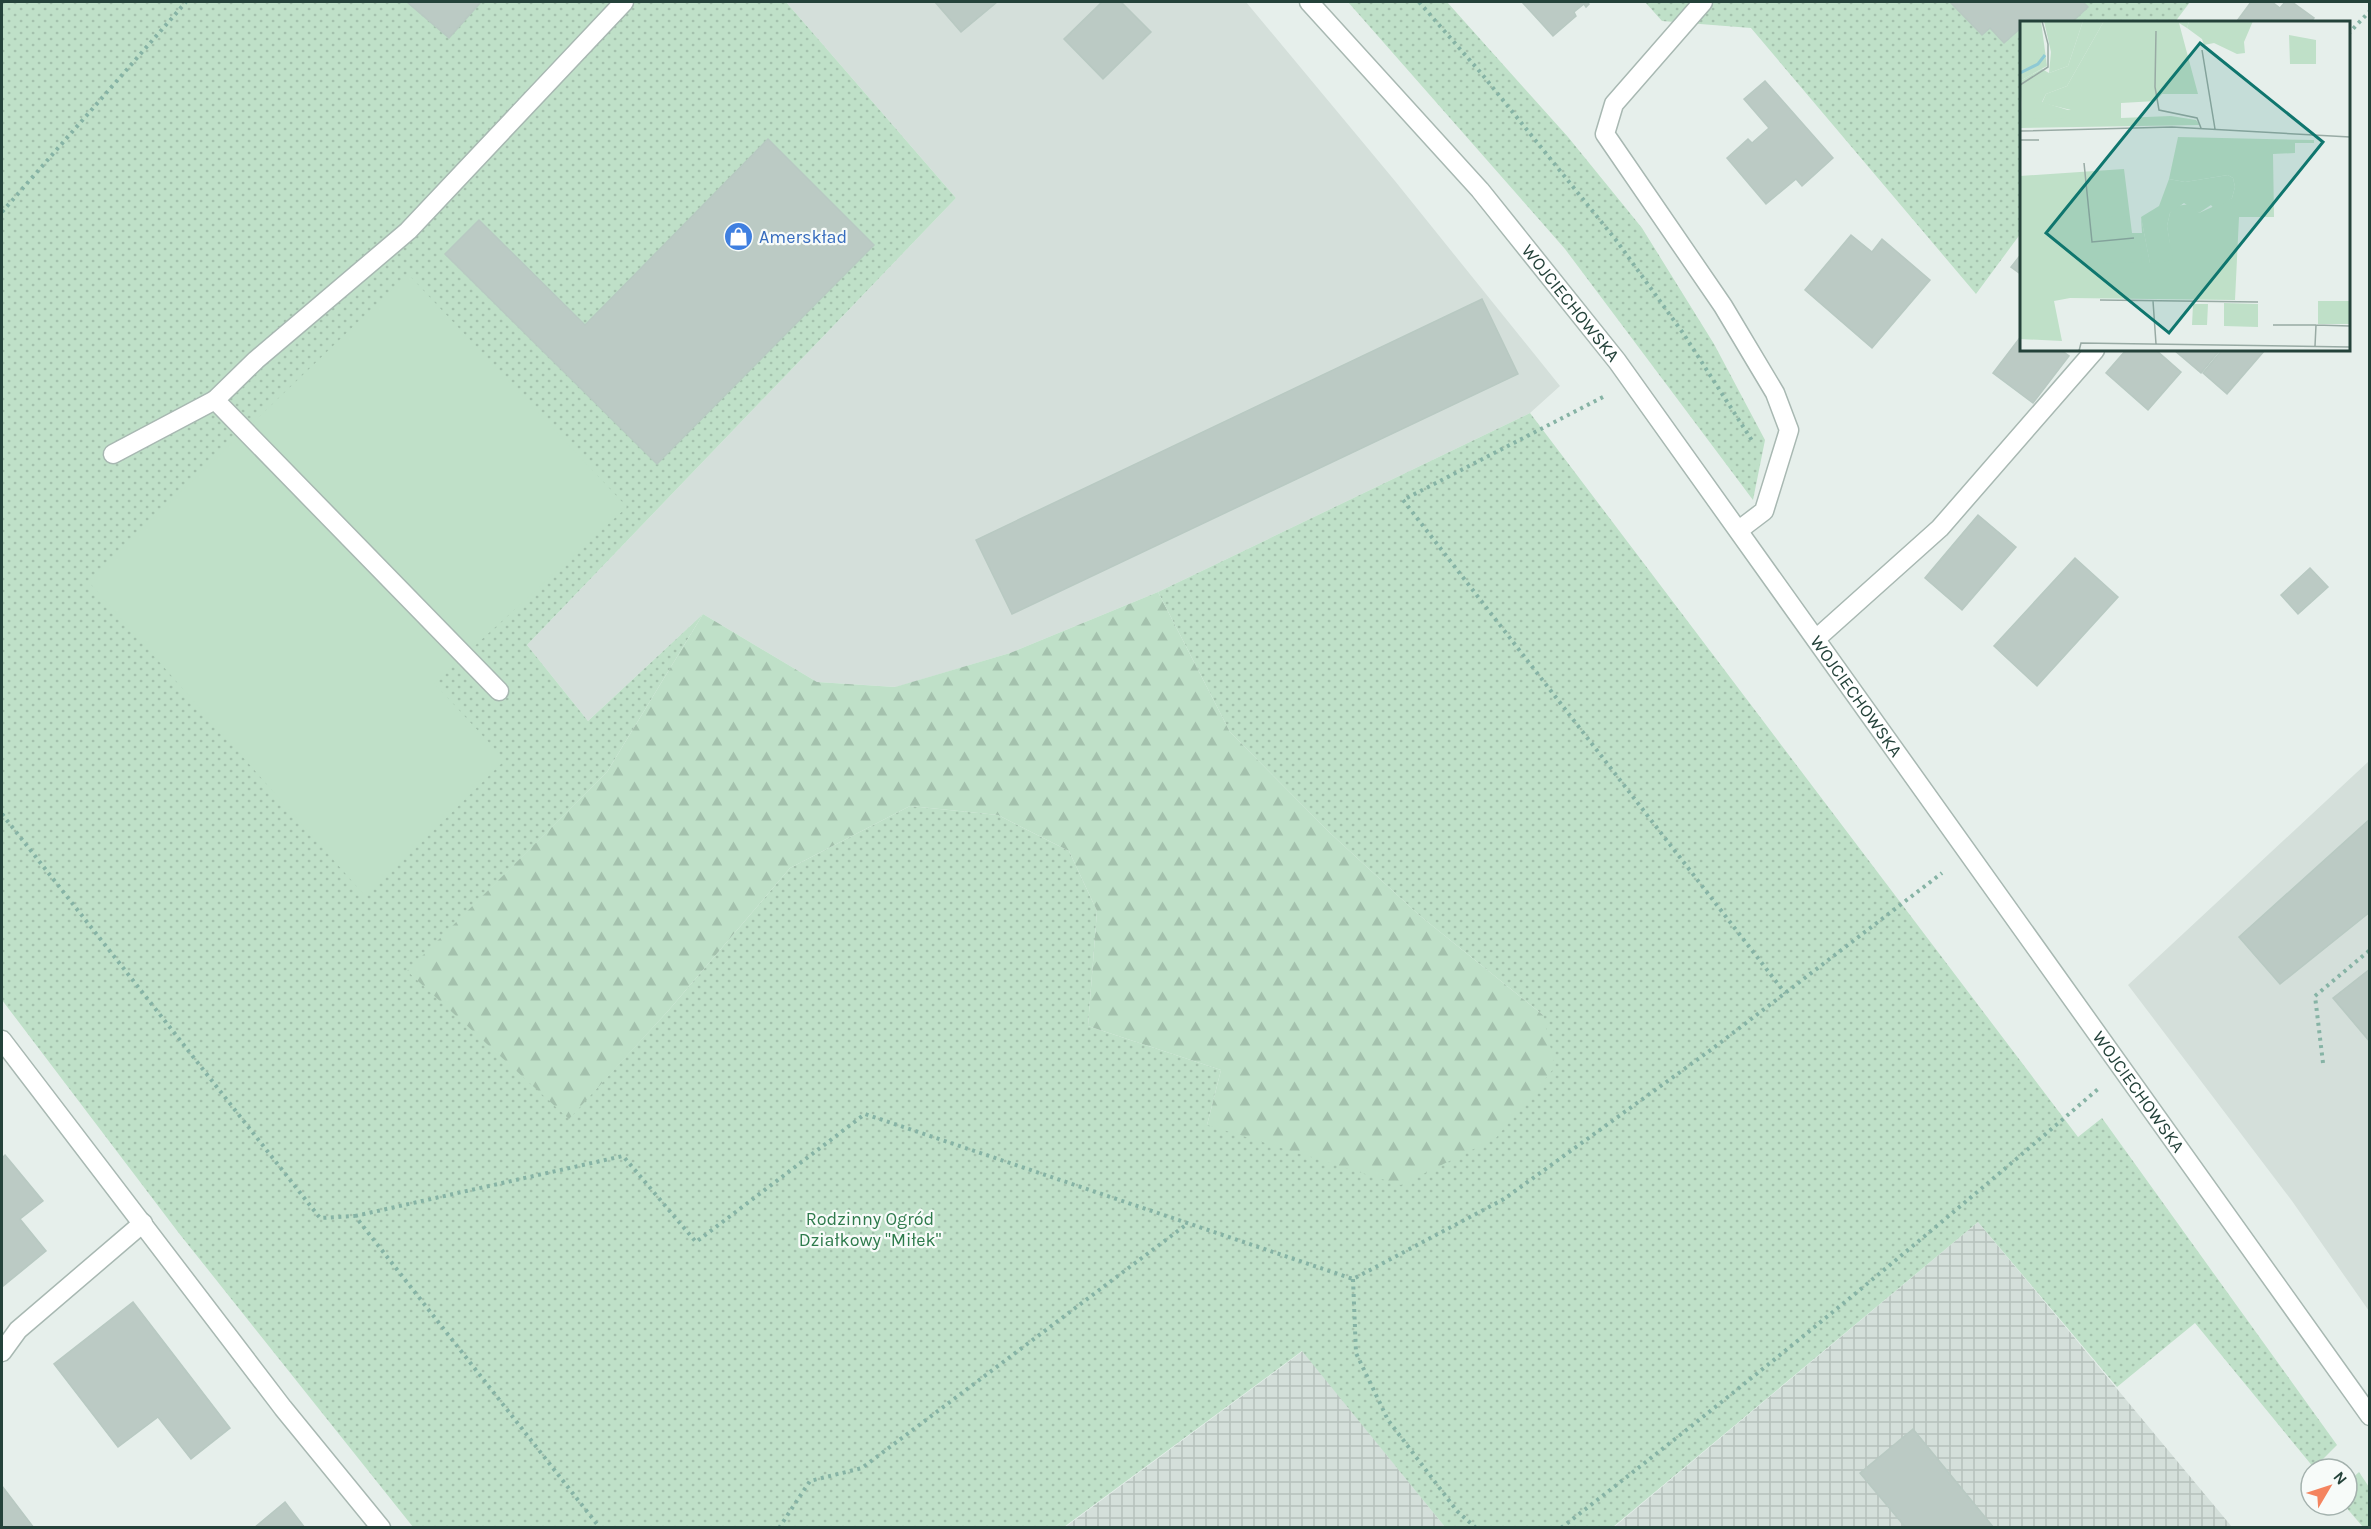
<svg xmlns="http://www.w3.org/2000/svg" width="2371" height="1529" viewBox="0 0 2371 1529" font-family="Karla,sans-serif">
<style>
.built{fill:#d4dfda}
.industrial{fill:url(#industrial-grid)}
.grass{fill:url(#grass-dots)}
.forest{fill:url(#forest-firs)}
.pitch{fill:#bfe0c8}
.building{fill:#bbcac4;stroke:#b8c9c2;stroke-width:1.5}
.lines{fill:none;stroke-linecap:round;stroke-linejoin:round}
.service-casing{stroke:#a8b8b2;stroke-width:21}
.tertiary-casing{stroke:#a8b8b2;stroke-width:21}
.path{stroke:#86b3a5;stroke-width:4;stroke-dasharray:3 4.5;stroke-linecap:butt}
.service{stroke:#fff;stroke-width:18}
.tertiary{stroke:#fff;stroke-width:18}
.labels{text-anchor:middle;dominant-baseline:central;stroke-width:4.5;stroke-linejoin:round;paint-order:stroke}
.shop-label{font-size:18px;fill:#366cbe;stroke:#f7fbf9;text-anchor:start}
.street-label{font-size:18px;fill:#24423a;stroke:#f7fbf9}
.park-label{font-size:18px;fill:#2d7a4b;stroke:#f7fbf9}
.inset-river{fill:none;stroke:#8ec9d4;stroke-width:3}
.inset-road{fill:none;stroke:#98aaa4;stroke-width:1.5}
.view{fill:#0f766e;fill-opacity:0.15;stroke:#0f766e;stroke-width:3}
.inset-edge{fill:none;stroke:#24423a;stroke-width:3}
</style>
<defs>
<pattern id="industrial-grid" width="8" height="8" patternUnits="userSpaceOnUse" patternTransform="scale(1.5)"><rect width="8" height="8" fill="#d4dfda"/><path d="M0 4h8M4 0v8" fill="none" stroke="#b6c1bc"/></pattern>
<pattern id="grass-dots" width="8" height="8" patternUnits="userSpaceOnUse" patternTransform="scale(1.5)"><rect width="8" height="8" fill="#bfe0c8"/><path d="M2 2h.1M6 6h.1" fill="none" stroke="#a4c1ad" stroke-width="1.8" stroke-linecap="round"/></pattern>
<pattern id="forest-firs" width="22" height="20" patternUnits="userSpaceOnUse" patternTransform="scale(1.5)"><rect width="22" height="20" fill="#bfe0c8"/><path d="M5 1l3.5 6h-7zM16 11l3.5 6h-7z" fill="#a4c1ad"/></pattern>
</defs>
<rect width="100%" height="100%" fill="#e6efeb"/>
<g class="built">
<path d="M 786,2 L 1246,2 L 1395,181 L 1560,386 L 1530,413 L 1158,592 L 1010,653 L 896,687 L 817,682 L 703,614 L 588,721 L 527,645 L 956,198 Z"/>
<path d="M 2369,761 L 2369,1311 L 2292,1201 L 2128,985 Z"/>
</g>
<g class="industrial">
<path d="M 1978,1222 L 2232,1527 L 1613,1528 Z"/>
<path d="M 1303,1351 L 1445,1527 L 1064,1528 Z"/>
</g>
<g class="grass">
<path d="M 2,2 L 786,2 L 956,198 L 527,645 L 588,721 L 703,614 L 607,772 L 408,971 L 569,1118 L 668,1011 L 790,868 L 910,806 L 998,815 L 1069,851 L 1097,911 L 1088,1026 L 1221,1070 L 1207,1125 L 1543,1015 L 1419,915 L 1330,833 L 1230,732 L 1158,592 L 1530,413 L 2078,1137 L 2102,1118 L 2337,1445 L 2314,1468 L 2195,1323 L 2117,1387 L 1978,1222 L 1613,1527 L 1445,1527 L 1302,1351 L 1064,1527 L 413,1527 L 178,1232 L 2,1000 Z"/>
<path d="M 1348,2 L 1447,2 L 1568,137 L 1642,228 L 1714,344 L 1765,440 L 1753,500 L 1565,249 Z"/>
<path d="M 1645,2 L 2190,2 L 2175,22 L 2022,22 L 2021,233 L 1976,294 L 1751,28 L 1662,21 Z"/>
<path d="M 2359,1472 L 2369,1487 L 2369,1527 L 2363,1527 L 2344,1505 L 2347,1505 L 2347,1483 Z"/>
</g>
<path class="forest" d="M 1158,592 L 1230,732 L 1330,833 L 1419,915 L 1543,1015 L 1555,1067 L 1496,1138 L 1401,1185 L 1207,1125 L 1221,1070 L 1088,1026 L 1097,911 L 1069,851 L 998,815 L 910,806 L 790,868 L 668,1011 L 569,1119 L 407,971 L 607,772 L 703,614 L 817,682 L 895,687 L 1010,653 Z"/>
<path class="pitch" d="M 408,274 L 627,507 L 434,683 L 505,760 L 366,897 L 88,581 Z"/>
<g class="building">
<path d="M 407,2 L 481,2 L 449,38 Z"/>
<path d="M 935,2 L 997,2 L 961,32 Z"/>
<path d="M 1102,2 L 1121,2 L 1151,32 L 1103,79 L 1064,39 Z"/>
<path d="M 1522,2 L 1586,2 L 1589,4 L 1586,7 L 1584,4 L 1574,12 L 1576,16 L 1553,36 Z"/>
<path d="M 1950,2 L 2083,2 L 2088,7 L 2072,22 L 2022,22 L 2022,27 L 2004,43 L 1990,28 L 1982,35 Z"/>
<path d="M 2251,2 L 2272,2 L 2280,8 L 2285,2 L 2292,2 L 2314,18 L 2311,22 L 2239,22 L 2237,21 Z"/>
<path d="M 1765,81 L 1833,158 L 1802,186 L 1796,179 L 1766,204 L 1727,158 L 1748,139 L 1752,143 L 1769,128 L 1744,99 Z"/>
<path d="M 768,139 L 874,245 L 657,464 L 445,254 L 479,220 L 585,325 Z"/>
<path d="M 1851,235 L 1872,252 L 1882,239 L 1930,280 L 1872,348 L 1805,290 Z"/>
<path d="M 2022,253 L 2022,275 L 2011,267 Z"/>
<path d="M 1482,299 L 1518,374 L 1012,614 L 976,540 Z"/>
<path d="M 2022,335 L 2022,350 L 2061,350 L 2069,356 L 2033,403 L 1993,373 Z"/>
<path d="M 2126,350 L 2156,350 L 2181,372 L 2148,410 L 2106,373 Z"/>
<path d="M 2174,350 L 2220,350 L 2201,373 Z"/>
<path d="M 2222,350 L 2265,350 L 2227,394 L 2203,373 Z"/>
<path d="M 1978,515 L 2016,547 L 1962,610 L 1925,578 Z"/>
<path d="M 2075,558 L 2118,597 L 2037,686 L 1994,646 Z"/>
<path d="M 2310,568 L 2328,587 L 2298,614 L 2281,595 Z"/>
<path d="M 2370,819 L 2370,912 L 2280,984 L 2239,937 Z"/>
<path d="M 2370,969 L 2370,1042 L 2333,998 Z"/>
<path d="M 5,1155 L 43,1201 L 20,1219 L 46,1251 L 2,1287 L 2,1158 Z"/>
<path d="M 133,1302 L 230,1428 L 191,1459 L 158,1417 L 118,1447 L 54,1364 Z"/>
<path d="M 1913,1429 L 1994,1528 L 1906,1528 L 1860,1473 Z"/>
<path d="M 2,1486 L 34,1528 L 2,1528 Z"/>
<path d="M 285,1502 L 305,1528 L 254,1528 Z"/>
</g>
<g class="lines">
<defs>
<g id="service">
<path d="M 1703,2 L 1614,104 L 1605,134 L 1723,306 L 1775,393 L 1789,430 L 1764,511 L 1739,530"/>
<path d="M 113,454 L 215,400"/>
<path d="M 1816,639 L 1940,528 L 2095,350"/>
<path d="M 499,691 L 215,400 L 256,360 L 408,231 L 624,2"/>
<path d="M 2,1040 L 283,1408 L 381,1528"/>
<path d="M 2,1352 L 18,1330 L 143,1223"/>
</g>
<g id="tertiary">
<path id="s1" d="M 1309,2 L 1480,190 L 1617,361 L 2370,1416"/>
</g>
</defs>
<use href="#service" class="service-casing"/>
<use href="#tertiary" class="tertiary-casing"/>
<g class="path">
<path d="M 1419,2 L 1481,73 L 1616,240 L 1683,333 L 1753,442"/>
<path d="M 2348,34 L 2370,11"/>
<path d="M 2,212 L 186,2"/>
<path d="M 1603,397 L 1403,500 L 1785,993"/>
<path d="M 2,814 L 320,1218 L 355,1216 L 600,1528"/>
<path d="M 2323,1063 L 2315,996 L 2370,950"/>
<path d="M 355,1216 L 623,1156 L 696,1242 L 865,1114 L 1353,1279 L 1504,1199 L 1712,1049 L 1942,873"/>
<path d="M 1353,1279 L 1356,1353 L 1388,1420 L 1457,1511 L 1476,1528"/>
<path d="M 779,1528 L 810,1481 L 862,1468 L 1187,1224"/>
<path d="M 1561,1528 C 1744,1387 1923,1240 2098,1089"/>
</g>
<use href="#service" class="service"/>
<use href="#tertiary" class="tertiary"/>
</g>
<defs>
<symbol id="shop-disc" viewBox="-11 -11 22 22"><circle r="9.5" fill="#3f7fe0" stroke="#f7fbf9"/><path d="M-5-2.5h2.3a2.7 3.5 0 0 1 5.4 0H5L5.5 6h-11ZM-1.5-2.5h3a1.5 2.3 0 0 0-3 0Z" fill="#fff"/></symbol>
</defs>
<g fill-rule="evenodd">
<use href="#shop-disc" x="722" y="220" width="33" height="33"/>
</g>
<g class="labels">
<g class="shop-label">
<text x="759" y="237">Amerskład</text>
</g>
<g class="street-label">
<text stroke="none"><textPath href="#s1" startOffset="399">WOJCIECHOWSKA</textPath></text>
<text stroke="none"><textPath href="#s1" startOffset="885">WOJCIECHOWSKA</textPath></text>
<text stroke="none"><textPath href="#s1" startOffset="1371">WOJCIECHOWSKA</textPath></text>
</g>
<g class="park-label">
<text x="870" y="1219">Rodzinny Ogród<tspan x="870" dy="21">Działkowy "Miłek"</tspan></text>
</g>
</g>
<g transform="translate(2020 21)">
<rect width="330" height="330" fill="#e6efeb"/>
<path d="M 0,0 L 21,0 L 27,45 L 0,60 ZM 24,0 L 63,0 L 48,45 L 29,52 L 31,31 ZM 84,0 L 169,0 L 167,7 L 159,2 L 178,73 L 142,73 L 136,80 L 101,82 L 101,97 L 151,95 L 176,99 L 180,104 L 0,107 L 0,70 L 2,91 L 51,89 L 22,82 L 26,73 L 47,65 ZM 158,116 L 294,119 L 294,122 L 275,122 L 275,132 L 253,133 L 254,196 L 219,196 L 215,279 L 50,277 L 34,280 L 42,320 L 0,318 L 0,155 L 104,148 L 112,212 L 122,212 L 121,196 L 130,242 L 150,224 L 147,205 L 150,192 L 156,185 L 170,183 L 179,192 L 212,177 L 215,166 L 213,157 L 208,154 L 165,161 L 149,158 ZM 298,280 L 330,280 L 330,303 L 298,303 ZM 204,282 L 238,283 L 238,306 L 204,305 ZM 173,283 L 188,283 L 187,304 L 172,304 Z" fill="#bfe0c8"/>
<path d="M 63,0 L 84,0 L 47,65 L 26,73 L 22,81 L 51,90 L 45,97 L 10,98 L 2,91 L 0,60 L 22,48 L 29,52 L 48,45 ZM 169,0 L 233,0 L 224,21 L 225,32 L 217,33 L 194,22 L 184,24 L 182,18 L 167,7 ZM 269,14 L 296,19 L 296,43 L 270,43 ZM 208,154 L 213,157 L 215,166 L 212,177 L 195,189 L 191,184 L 179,192 L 164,182 L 150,192 L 147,205 L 153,239 L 130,243 L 121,196 L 139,185 L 149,158 L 165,161 Z" fill="#bfe0c8"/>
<path d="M 107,195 L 109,222 L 120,221 L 122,241 L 78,243 L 74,197 Z" fill="#bfe0c8"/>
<path class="inset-river" d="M 0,52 L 18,43 L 25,34"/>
<path class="inset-road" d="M 136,10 L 135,66 L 139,89 L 177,97 L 181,107M 182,29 L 195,108M 0,64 L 28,46 L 28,23 L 22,0M 0,110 L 152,106 L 330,116M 0,119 L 19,119M 64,142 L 72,221 L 114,217M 80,279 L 238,281M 133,280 L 136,323M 253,304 L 296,304M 295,325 L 296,304 L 330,305M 59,330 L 61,322 L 330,326"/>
<path class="view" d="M 180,22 L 303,121 L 149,312 L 26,212 Z"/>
<rect width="330" height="330" class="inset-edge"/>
</g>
<rect width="2371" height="1529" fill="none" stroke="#24423a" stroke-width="6"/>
<g transform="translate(2329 1487) rotate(51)"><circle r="28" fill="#f7fbf9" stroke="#a3b1ad" stroke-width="1.5"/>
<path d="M0-4.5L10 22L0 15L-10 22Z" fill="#f4845f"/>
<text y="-9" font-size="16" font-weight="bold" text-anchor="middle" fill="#24423a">N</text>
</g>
</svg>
